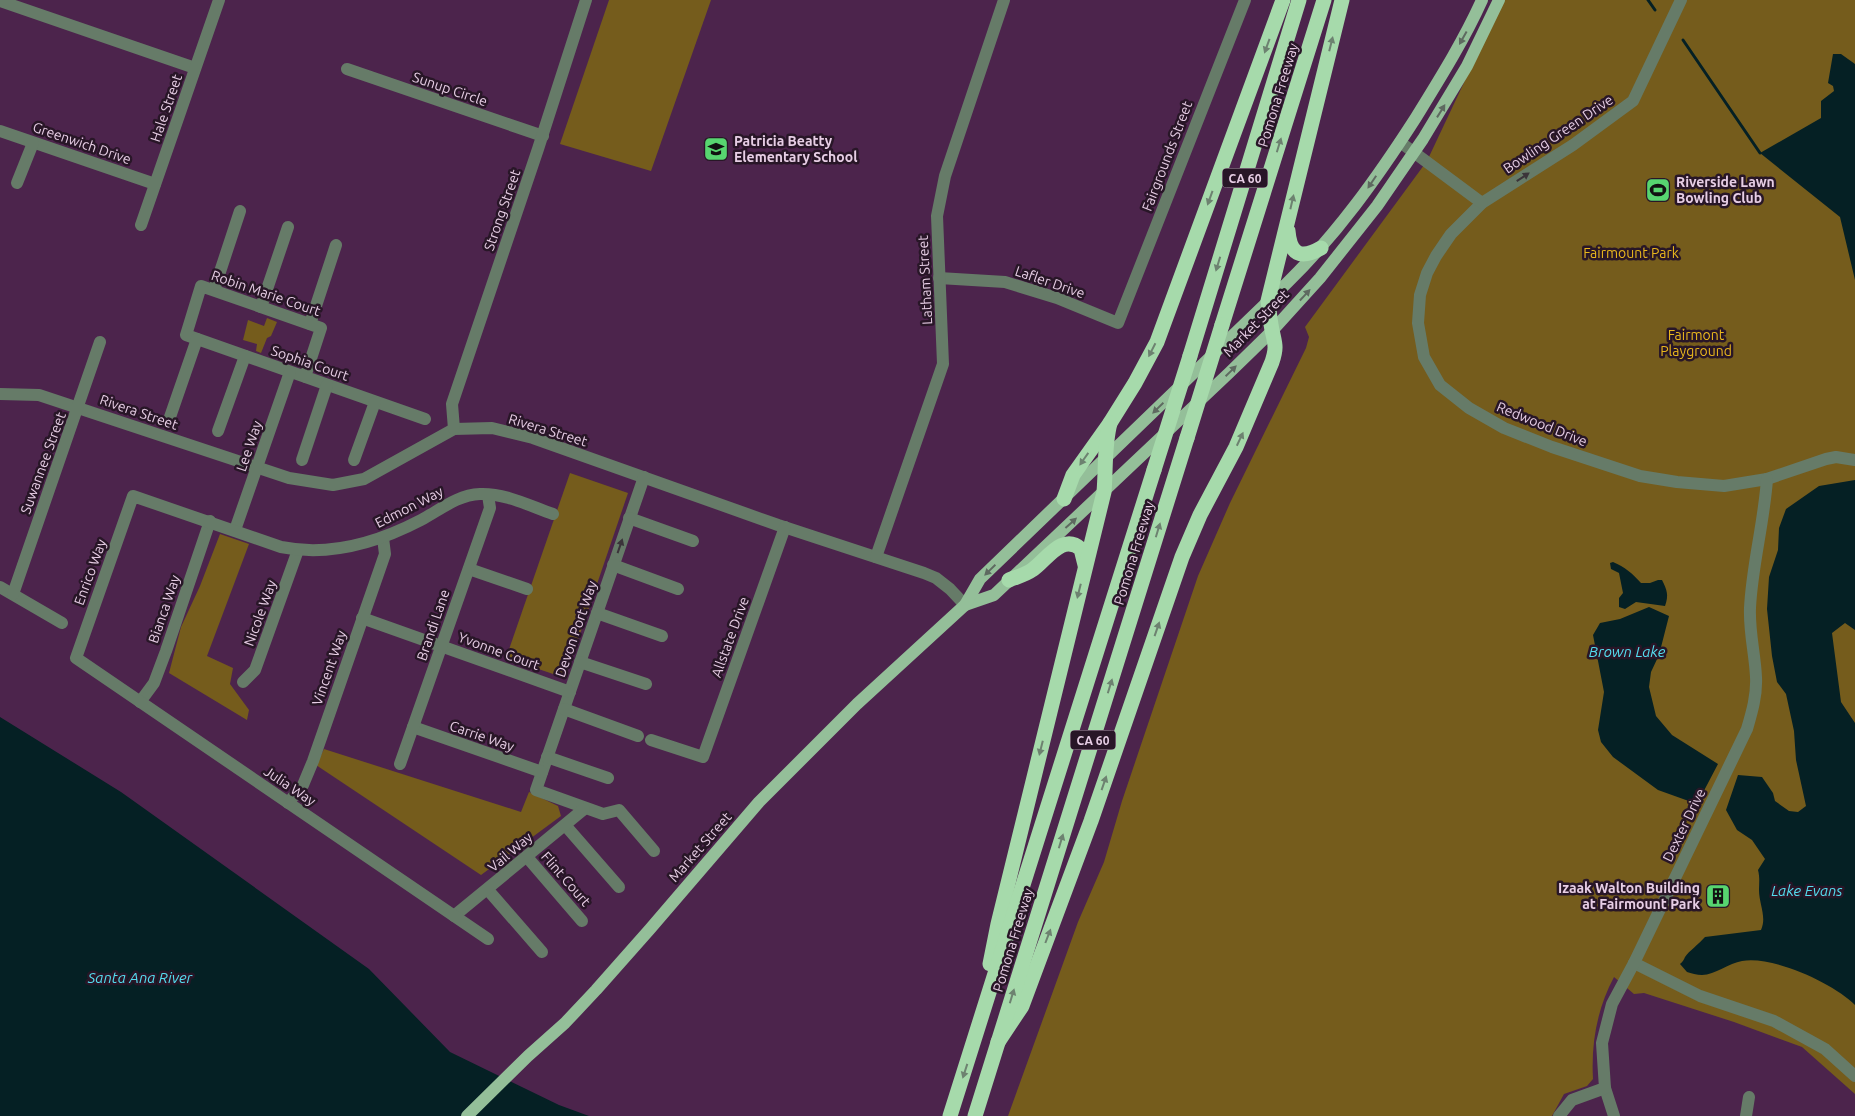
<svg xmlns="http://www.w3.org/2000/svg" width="1855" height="1116" viewBox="0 0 1855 1116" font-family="Ubuntu,sans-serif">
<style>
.green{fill:#755c1c}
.water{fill:#052024}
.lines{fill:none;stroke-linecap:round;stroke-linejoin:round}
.stream{stroke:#052024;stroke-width:3}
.minor{stroke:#667b68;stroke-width:12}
.major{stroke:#94bf99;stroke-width:12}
.highway{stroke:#a6daab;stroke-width:15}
.highway-bridge{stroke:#a6daab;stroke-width:15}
.oneway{fill:#5e6a60}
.oneway2{fill:#6d8270}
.oneway3{fill:#3b343a}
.labels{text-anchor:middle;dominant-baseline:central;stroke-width:5;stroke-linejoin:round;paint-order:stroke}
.shield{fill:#281627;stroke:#ae97ac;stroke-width:1}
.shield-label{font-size:12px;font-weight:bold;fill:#e7cee5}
.street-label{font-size:14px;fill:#e7cee5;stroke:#281627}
.poi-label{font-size:14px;font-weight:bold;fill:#e7cee5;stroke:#281627;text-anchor:start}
.park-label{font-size:14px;fill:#e9b71d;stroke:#281627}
.water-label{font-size:15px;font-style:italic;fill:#54ddef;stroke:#281627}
</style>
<rect width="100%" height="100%" fill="#4c244c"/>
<g class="green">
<path d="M 609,0 L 711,0 L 651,171 L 560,144 Z"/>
<path d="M 1503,0 L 1855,0 L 1855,1094 L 1802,1047 L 1734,1022 L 1644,993 L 1634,994 L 1614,977 C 1597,1009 1591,1043 1593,1079 L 1587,1086 L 1564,1094 L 1552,1116 L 1008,1116 L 1078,922 L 1104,862 L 1122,801 L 1198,576 L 1230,503 L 1306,348 L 1309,337 L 1305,327 L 1427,161 Z"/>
<path d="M 267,318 L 277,322 L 271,336 L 267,338 L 261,353 L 256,351 L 257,344 L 243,340 L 248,320 L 264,326 Z"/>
<path d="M 570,473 L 628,493 L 565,678 L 506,658 Z"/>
<path d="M 220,534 L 249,544 L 207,656 L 233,668 L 230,684 L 249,710 L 247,720 L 169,673 L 181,627 L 200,586 Z"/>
<path d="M 324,749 L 521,812 L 529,792 L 558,806 L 561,816 L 481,875 L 316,765 Z"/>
</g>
<g class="water">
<path d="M 1833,54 L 1841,54 L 1855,64 L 1855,280 L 1840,217 L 1760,153 L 1821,118 L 1821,101 L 1834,91 L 1833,86 L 1828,83 Z"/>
<path d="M 1855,480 L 1855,630 L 1845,623 L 1832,633 L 1841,702 L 1855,723 L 1855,1005 C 1835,984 1772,955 1742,961 C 1729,963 1715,975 1702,975 C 1697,975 1691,973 1687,972 L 1680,964 C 1683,962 1684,959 1685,957 C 1689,951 1699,944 1705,937 L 1761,930 C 1767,917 1759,904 1759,890 C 1759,883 1760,878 1758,870 L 1765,859 L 1752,840 L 1737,830 L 1726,810 L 1738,775 L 1762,777 L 1773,793 L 1775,801 L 1789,811 L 1798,812 L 1806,806 L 1796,760 L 1794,731 L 1786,694 L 1777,682 L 1772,656 L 1767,609 L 1769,577 L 1778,550 L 1779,528 L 1786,509 L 1819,486 Z"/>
<path d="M 1613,562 C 1625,567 1632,573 1641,583 L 1650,583 L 1658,580 L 1662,580 C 1667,590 1669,595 1665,606 L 1636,602 L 1625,609 L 1619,607 L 1619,598 L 1623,593 L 1619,573 L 1611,569 L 1610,563 Z"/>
<path d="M 1649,607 L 1669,616 L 1659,655 L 1651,672 L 1649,687 L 1656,716 L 1672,735 L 1718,764 L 1697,804 L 1658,790 L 1613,757 L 1601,742 L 1598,730 L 1604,692 L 1593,635 L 1600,623 L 1620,619 Z"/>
<path d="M 0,717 L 121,792 L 369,969 L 450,1052 L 559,1105 L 589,1116 L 0,1116 Z"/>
</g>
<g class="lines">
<g class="stream">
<path d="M 1648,0 L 1655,10"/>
<path d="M 1683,40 L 1760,153"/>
</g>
<g class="minor">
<path d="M 1681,0 L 1633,101 L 1573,145 L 1482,203 L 1451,234 L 1436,256 L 1427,273 L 1420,295 L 1418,323 L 1424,357 L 1440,385 L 1469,408 L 1504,428 L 1552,447 L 1640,476 L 1677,482 L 1724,486 L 1767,479 L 1826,459 L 1836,457 L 1855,460"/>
<path d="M 0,1 L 195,68"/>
<path d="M 347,69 L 543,136"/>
<path d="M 0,131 L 155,184"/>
<path d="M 1400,142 L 1482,203"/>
<path d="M 17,183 L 33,143"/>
<path d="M 141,225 L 219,0"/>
<path d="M 939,278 L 1005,282 L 1057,298 L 1118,323 L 1245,0"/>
<path d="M 214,290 L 240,211"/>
<path d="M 261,307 L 288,227"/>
<path d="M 310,324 L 336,245"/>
<path d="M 305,377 L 321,328 L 201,286 L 186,335 L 425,419"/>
<path d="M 0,394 L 39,395 L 289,478 L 333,485 L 364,479 L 454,429 L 492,428 L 533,438 L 778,525 L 924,573 L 936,578 L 950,589 L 965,605"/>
<path d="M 170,417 L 197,339"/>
<path d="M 454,429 L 452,404 L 538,149 L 586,0"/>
<path d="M 218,431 L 245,356"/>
<path d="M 302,460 L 327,385"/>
<path d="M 354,460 L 375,402"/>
<path d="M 644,477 L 536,790 L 603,814 L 619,810 L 654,851"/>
<path d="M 629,518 L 693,541"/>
<path d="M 235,530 L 290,372"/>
<path d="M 876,557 L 943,364 L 937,216 L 945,176 L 1004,0"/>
<path d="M 613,565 L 678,589"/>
<path d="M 469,569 L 527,589"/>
<path d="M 0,587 L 62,623"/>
<path d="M 13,594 L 100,342"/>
<path d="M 597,613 L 662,636"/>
<path d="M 362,618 L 570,692"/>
<path d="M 580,662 L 646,684"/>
<path d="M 243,682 L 255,670 L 298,550"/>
<path d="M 140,702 L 154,683 L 166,651 L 210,521"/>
<path d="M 564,709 L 638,736"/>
<path d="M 413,727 L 542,772"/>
<path d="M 651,740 L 703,757 L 785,527"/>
<path d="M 547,757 L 608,778"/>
<path d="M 400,764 L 490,508 L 488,495"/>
<path d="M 288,803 L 303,785 L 313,761 L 385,554 L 383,538"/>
<path d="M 565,825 L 619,887"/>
<path d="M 527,857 L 582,921"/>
<path d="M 488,890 L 542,952"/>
<path d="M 454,916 L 584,809"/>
<path d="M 488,939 L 76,658 L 133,496 L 281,547 C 330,557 377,543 421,520 C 440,510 457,495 480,494 C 505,493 530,506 553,514"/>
<path d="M 1634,963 L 1700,996 L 1774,1021 L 1825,1049 L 1855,1076"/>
<path d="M 1605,1088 L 1614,1116"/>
<path d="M 1559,1116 L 1572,1100 L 1605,1088 L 1602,1043 L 1612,1004 L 1634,963 L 1747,729 C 1752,712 1757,695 1756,677 C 1755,654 1749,632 1750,608 C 1752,565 1764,523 1767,479"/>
<path d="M 1746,1116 L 1749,1097"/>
</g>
<g class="major">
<path d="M 965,605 L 994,595 L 1229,373 L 1272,331 L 1320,278 L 1377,206 L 1423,139 L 1467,66 L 1499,0"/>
<path d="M 467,1116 L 528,1056 L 565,1023 L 596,990 L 650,929 L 759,802 L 857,704 L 965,605 L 980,579 L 1287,283 C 1337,234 1377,178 1415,119 C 1439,80 1463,42 1482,0"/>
</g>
<g class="highway">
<path d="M 1288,231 C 1290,254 1300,260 1321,248"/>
<path d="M 1222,325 L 1324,0"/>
<path d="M 1190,356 L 1299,0"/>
<path d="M 1064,499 L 1073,475 L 1110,423 L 1135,383 L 1157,342 L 1283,0"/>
<path d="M 1009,580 C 1016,577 1025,575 1032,570 C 1046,561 1062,532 1081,549 L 1085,565"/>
<path d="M 990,964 L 998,924 L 1104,492 C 1106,469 1104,446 1110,423"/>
<path d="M 998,1042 L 1022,1006 L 1091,821 L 1182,557 L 1200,515 L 1236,447 L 1272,362 C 1277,347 1275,344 1272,330 C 1270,320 1269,310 1268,301 L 1342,0"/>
<path d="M 950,1116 L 1154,470"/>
<path d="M 975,1116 L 1187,438"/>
</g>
<g class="highway-bridge">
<path d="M 1187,438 L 1222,325"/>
<path d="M 1154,470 L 1190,356"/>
</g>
</g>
<defs><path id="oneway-solid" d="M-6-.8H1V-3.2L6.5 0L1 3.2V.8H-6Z" transform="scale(1.25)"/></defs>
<g class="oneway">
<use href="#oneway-solid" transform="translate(1463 38) rotate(119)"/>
<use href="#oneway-solid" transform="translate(1441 111) rotate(-58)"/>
<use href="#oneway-solid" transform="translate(1372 182) rotate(124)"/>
<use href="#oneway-solid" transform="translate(1305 295) rotate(-47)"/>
<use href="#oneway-solid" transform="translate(1231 371) rotate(-44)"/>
<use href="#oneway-solid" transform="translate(1158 408) rotate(136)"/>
<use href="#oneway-solid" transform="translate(1071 523) rotate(-42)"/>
<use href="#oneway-solid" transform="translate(990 570) rotate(136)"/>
</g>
<g class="oneway2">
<use href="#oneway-solid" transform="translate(1331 44) rotate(-76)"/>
<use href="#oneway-solid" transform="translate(1267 46) rotate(110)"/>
<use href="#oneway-solid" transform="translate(1279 145) rotate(-73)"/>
<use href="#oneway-solid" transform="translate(1210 198) rotate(110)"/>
<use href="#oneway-solid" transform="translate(1292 202) rotate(-77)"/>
<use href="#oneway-solid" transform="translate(1218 264) rotate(107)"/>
<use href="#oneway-solid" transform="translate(1152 350) rotate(117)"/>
<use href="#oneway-solid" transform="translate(1240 439) rotate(-65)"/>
<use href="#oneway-solid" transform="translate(1084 459) rotate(125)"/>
<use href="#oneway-solid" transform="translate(1158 530) rotate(-73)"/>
<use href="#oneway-solid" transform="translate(1079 591) rotate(104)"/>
<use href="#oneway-solid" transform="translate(1157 629) rotate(-71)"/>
<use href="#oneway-solid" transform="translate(1110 686) rotate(-73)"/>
<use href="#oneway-solid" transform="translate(1041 748) rotate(104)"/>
<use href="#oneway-solid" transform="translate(1104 783) rotate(-71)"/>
<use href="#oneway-solid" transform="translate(1061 841) rotate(-73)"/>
<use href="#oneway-solid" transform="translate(1048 936) rotate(-69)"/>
<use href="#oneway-solid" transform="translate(1012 996) rotate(-73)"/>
<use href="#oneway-solid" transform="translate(965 1071) rotate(108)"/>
</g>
<g class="oneway3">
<use href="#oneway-solid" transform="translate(1523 177) rotate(-33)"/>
<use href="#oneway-solid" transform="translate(620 546) rotate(-71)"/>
</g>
<defs>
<symbol id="school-square" viewBox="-11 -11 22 22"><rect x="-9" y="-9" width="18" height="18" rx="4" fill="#57d570" stroke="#281627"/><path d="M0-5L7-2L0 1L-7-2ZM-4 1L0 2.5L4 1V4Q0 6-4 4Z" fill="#111"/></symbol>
<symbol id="stadium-square" viewBox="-11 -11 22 22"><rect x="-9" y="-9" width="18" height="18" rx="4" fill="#57d570" stroke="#281627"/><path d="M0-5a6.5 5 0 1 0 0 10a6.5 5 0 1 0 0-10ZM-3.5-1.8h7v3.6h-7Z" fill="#111"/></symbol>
<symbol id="building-square" viewBox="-11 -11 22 22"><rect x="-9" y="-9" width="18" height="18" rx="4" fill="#57d570" stroke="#281627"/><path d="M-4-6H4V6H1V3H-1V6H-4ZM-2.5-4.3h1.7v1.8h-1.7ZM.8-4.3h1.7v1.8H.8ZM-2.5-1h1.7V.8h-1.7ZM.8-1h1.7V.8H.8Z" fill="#111"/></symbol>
</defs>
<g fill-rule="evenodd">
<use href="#school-square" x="702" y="135" width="28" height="28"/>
<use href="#stadium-square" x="1644" y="176" width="28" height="28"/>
<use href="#building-square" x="1704" y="882" width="28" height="28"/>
</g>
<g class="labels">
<g class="shield">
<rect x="1222.5" y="168.5" width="45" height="19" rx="4"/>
<rect x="1070.5" y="730.5" width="45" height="19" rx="4"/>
</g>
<g class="shield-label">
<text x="1245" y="178">CA 60</text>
<text x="1093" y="740">CA 60</text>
</g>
<g class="street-label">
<text transform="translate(450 89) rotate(19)">Sunup Circle</text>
<text transform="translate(1278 95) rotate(-73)">Pomona Freeway</text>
<text transform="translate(166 108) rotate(-71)">Hale Street</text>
<text transform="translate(1558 134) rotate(-34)">Bowling Green Drive</text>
<text transform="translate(82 143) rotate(19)">Greenwich Drive</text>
<text transform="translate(1167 156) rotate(-69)">Fairgrounds Street</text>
<text transform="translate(502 210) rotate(-71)">Strong Street</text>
<text transform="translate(925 280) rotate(-93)">Latham Street</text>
<text transform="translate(1050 282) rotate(19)">Lafler Drive</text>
<text transform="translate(266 293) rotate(19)">Robin Marie Court</text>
<text transform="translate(1256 323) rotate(-46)">Market Street</text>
<text transform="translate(310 363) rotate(19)">Sophia Court</text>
<text transform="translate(139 412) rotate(19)">Rivera Street</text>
<text transform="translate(1542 424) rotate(22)">Redwood Drive</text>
<text transform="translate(548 430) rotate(17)">Rivera Street</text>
<text transform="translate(249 446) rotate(-71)">Lee Way</text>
<text transform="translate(43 463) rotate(-70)">Suwannee Street</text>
<text transform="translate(409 507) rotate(-27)">Edmon Way</text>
<text transform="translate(1134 553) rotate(-73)">Pomona Freeway</text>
<text transform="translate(90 572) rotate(-70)">Enrico Way</text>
<text transform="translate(164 609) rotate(-71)">Bianca Way</text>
<text transform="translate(260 613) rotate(-70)">Nicole Way</text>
<text transform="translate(433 625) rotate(-71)">Brandi Lane</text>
<text transform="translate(576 629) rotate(-71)">Devon Port Way</text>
<text transform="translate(730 637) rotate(-70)">Allstate Drive</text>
<text transform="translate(499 651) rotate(20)">Yvonne Court</text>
<text transform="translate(329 668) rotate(-71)">Vincent Way</text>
<text transform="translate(482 736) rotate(19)">Carrie Way</text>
<text transform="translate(290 786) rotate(34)">Julia Way</text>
<text transform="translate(1684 825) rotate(-64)">Dexter Drive</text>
<text transform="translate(700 847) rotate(-49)">Market Street</text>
<text transform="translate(510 852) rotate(-40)">Vail Way</text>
<text transform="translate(566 879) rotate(49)">Flint Court</text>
<text transform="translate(1013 940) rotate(-73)">Pomona Freeway</text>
</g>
<g class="poi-label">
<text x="734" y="141">Patricia Beatty<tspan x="734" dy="16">Elementary School</tspan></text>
<text x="1676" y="182">Riverside Lawn<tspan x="1676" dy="16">Bowling Club</tspan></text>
<text x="1700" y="888" text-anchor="end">Izaak Walton Building<tspan x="1700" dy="16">at Fairmount Park</tspan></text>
</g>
<g class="park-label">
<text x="1631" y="253">Fairmount Park</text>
<text x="1696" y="335">Fairmont<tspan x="1696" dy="16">Playground</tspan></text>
</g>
<g class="water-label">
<text x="1627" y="651">Brown Lake</text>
<text x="1807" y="890">Lake Evans</text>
<text x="140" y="977">Santa Ana River</text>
</g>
</g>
</svg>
